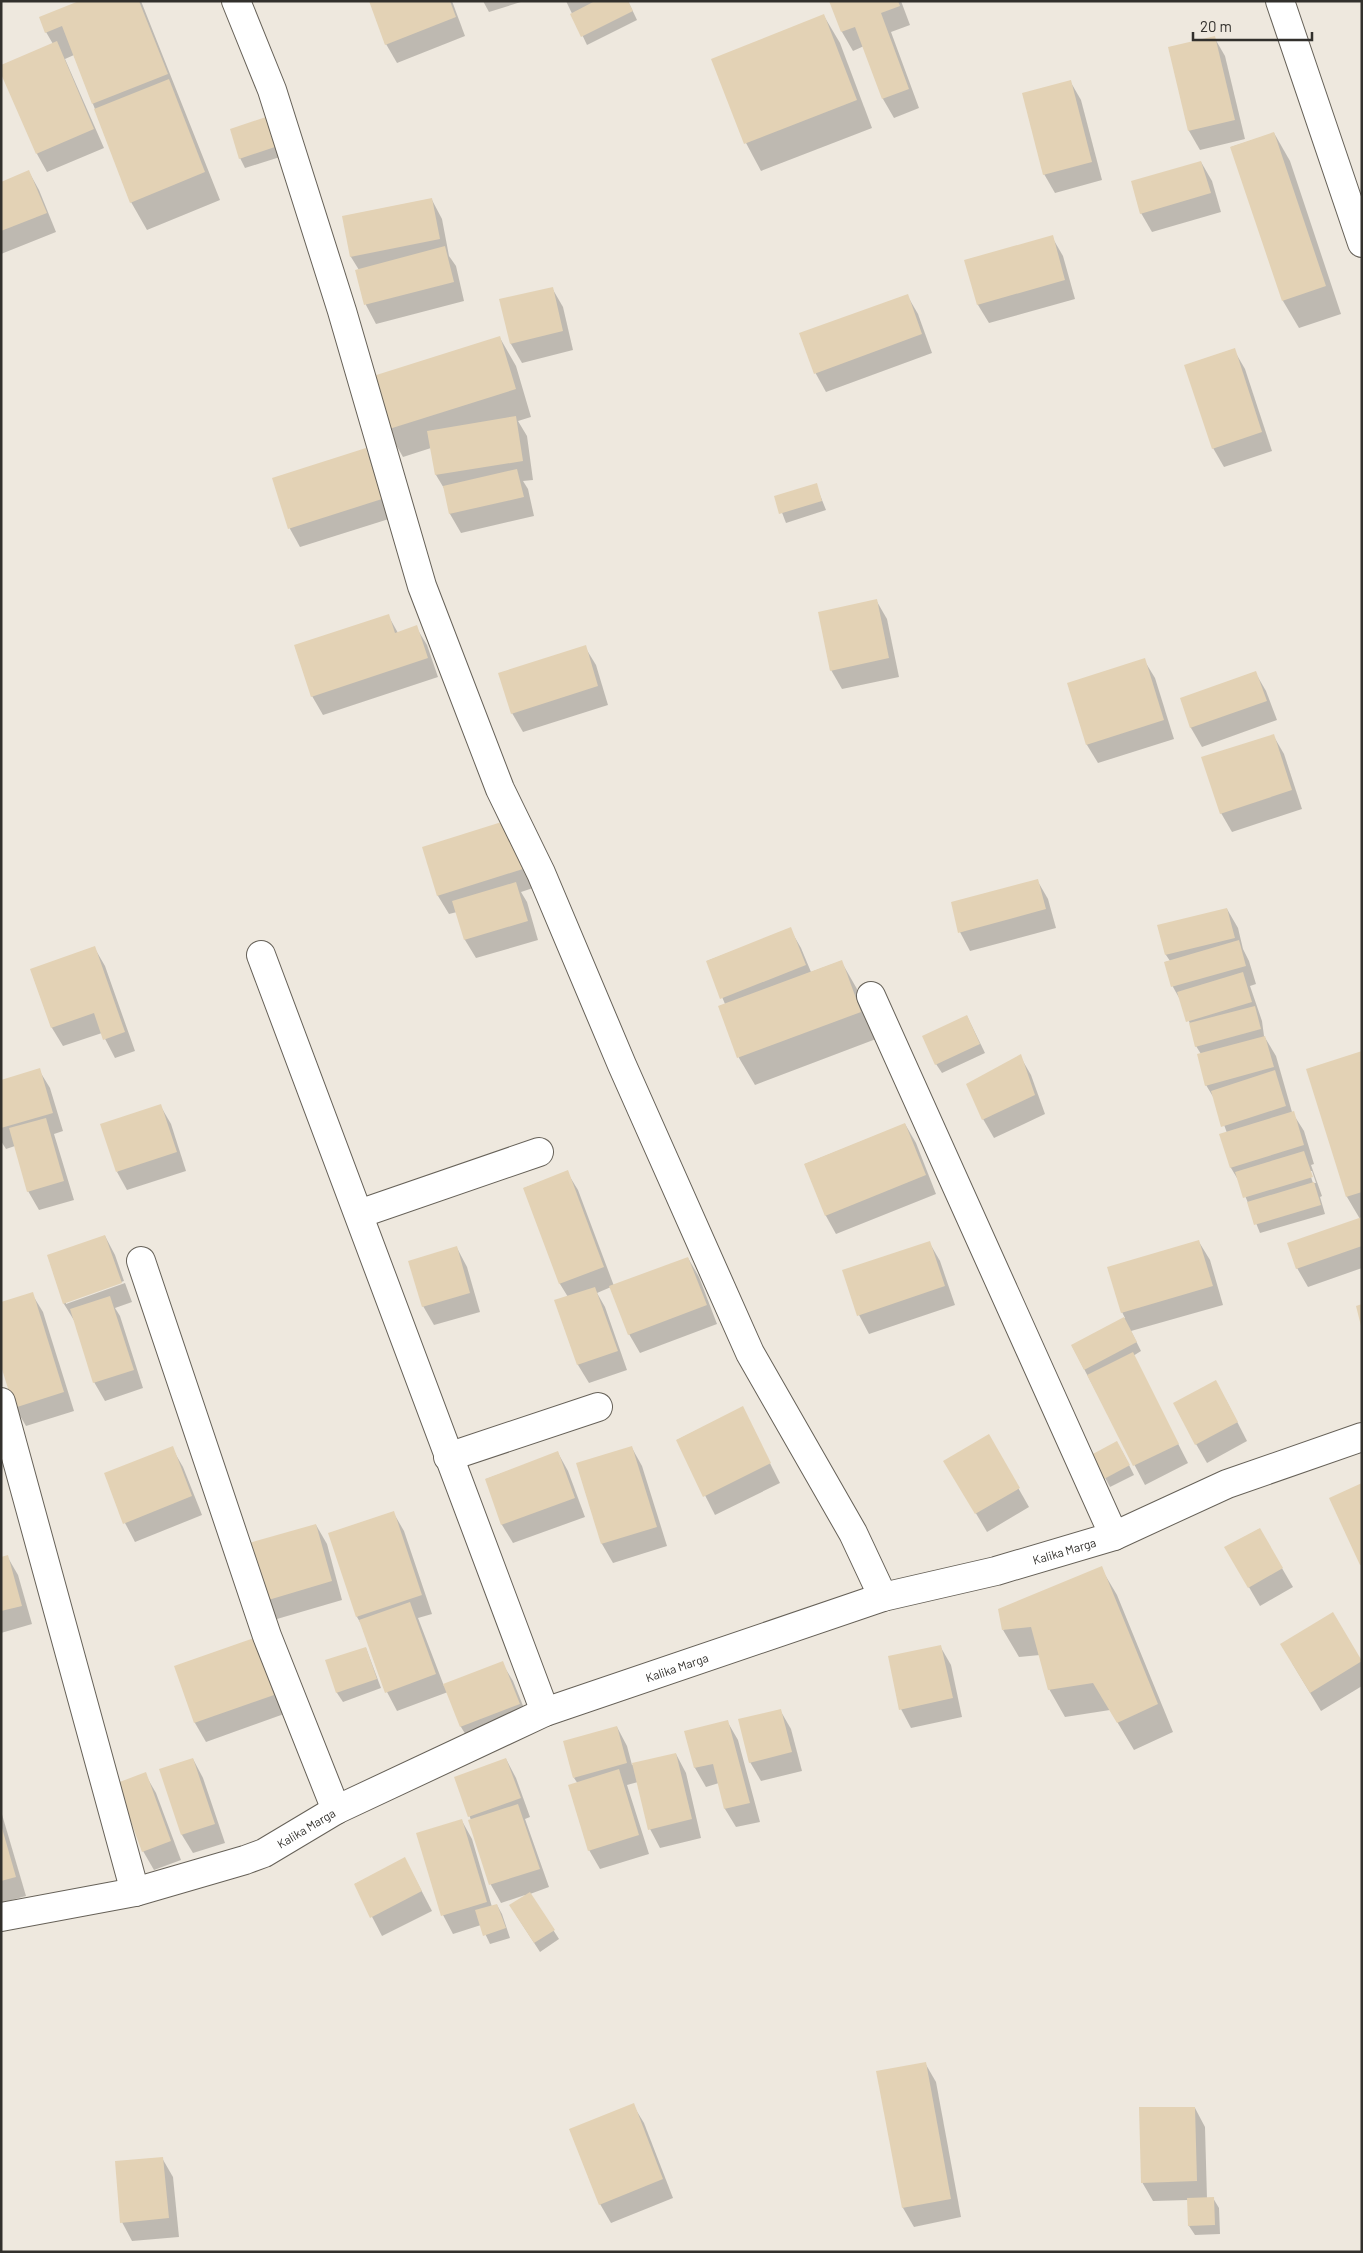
<svg xmlns="http://www.w3.org/2000/svg" width="1363" height="2253" viewBox="0 0 1363 2253" font-family="Barlow,sans-serif">
<style>
.shadow{fill:#0003;fill-rule:evenodd}
.building{fill:#e3d2b5}
.lines{fill:none;stroke-linecap:round;stroke-linejoin:round}
.minor-casing{stroke:#666158;stroke-width:30}
.minor{stroke:#fff;stroke-width:28}
.labels{text-anchor:middle;dominant-baseline:central;stroke-width:4.5;stroke-linejoin:round;paint-order:stroke}
.street-label{font-size:12px;fill:#32302c;stroke:#eee8de}
</style>
<rect width="100%" height="100%" fill="#eee8de"/>
<g class="shadow">
<path d="M 82,1 L 141,1 L 220,200 L 147,230 L 131,202 L 74,55 L 65,59 L 104,148 L 47,172 L 37,154 L 53,44 L 46,32 Z"/>
<path d="M 370,1 L 452,1 L 465,36 L 397,63 L 386,44 Z"/>
<path d="M 483,1 L 524,1 L 489,12 Z"/>
<path d="M 566,1 L 628,1 L 637,20 L 587,45 Z"/>
<path d="M 831,1 L 901,1 L 910,25 L 891,32 L 919,108 L 894,118 L 883,99 L 864,46 L 853,51 L 842,32 Z"/>
<path d="M 824,16 L 840,43 L 872,128 L 761,171 L 746,143 Z"/>
<path d="M 1214,37 L 1225,56 L 1245,139 L 1200,150 L 1189,131 L 1169,48 Z"/>
<path d="M 1070,81 L 1081,100 L 1102,180 L 1055,193 L 1044,174 Z"/>
<path d="M 266,119 L 271,128 L 280,157 L 245,168 L 240,158 Z"/>
<path d="M 1274,133 L 1290,161 L 1341,314 L 1299,328 L 1283,301 L 1231,147 Z"/>
<path d="M 1201,162 L 1212,181 L 1221,212 L 1152,232 L 1141,213 Z"/>
<path d="M 29,172 L 39,190 L 56,232 L 1,254 L 1,183 Z"/>
<path d="M 432,200 L 442,219 L 449,256 L 456,266 L 464,301 L 376,324 L 366,305 L 357,271 L 359,270 L 351,257 L 344,217 Z"/>
<path d="M 1052,237 L 1063,256 L 1075,299 L 989,323 L 978,305 L 966,261 Z"/>
<path d="M 552,288 L 563,307 L 573,350 L 522,363 L 511,344 L 501,300 Z"/>
<path d="M 907,295 L 918,314 L 932,353 L 826,392 L 816,374 L 801,334 Z"/>
<path d="M 500,338 L 516,366 L 531,417 L 518,421 L 527,436 L 533,480 L 523,481 L 528,489 L 534,516 L 461,533 L 450,514 L 445,490 L 436,475 L 431,448 L 403,457 L 387,429 Z"/>
<path d="M 1234,350 L 1245,369 L 1272,451 L 1224,467 L 1213,448 Z"/>
<path d="M 365,450 L 376,468 L 392,518 L 300,547 L 290,529 L 274,479 Z"/>
<path d="M 816,485 L 826,510 L 786,523 L 776,497 Z"/>
<path d="M 876,600 L 887,619 L 899,677 L 842,689 L 831,670 Z"/>
<path d="M 388,615 L 398,633 L 416,627 L 427,645 L 438,677 L 323,715 L 312,696 Z"/>
<path d="M 585,647 L 596,665 L 608,705 L 523,732 L 512,713 Z"/>
<path d="M 1144,660 L 1155,678 L 1174,739 L 1098,763 L 1087,745 L 1068,684 Z"/>
<path d="M 1255,672 L 1266,691 L 1277,720 L 1202,747 L 1191,728 L 1181,699 Z"/>
<path d="M 1273,735 L 1284,754 L 1302,809 L 1232,832 L 1221,813 Z"/>
<path d="M 508,821 L 533,888 L 521,892 L 527,902 L 538,940 L 476,958 L 465,940 L 457,912 L 449,914 L 438,896 L 424,848 Z"/>
<path d="M 1037,880 L 1048,899 L 1056,928 L 970,951 L 960,932 Z"/>
<path d="M 1227,909 L 1238,928 L 1243,949 L 1249,961 L 1256,984 L 1250,986 L 1262,1021 L 1264,1036 L 1276,1056 L 1292,1112 L 1304,1131 L 1314,1164 L 1311,1165 L 1322,1196 L 1320,1197 L 1325,1214 L 1260,1233 L 1240,1183 L 1231,1168 L 1221,1135 L 1227,1133 L 1215,1100 L 1206,1085 L 1201,1054 L 1196,1046 L 1192,1029 L 1182,1003 L 1173,987 L 1165,962 L 1170,961 L 1166,955 L 1159,926 ZM 1309,1171 L 1312,1171 L 1316,1183 L 1313,1183 Z"/>
<path d="M 790,929 L 801,948 L 811,972 L 841,961 L 857,989 L 876,1039 L 755,1085 L 739,1058 L 720,1006 L 725,1004 L 707,961 Z"/>
<path d="M 94,947 L 105,966 L 135,1051 L 115,1058 L 102,1033 L 63,1046 L 52,1028 L 31,970 Z"/>
<path d="M 967,1016 L 985,1053 L 942,1073 L 936,1064 Z"/>
<path d="M 1362,1052 L 1362,1268 L 1308,1287 L 1297,1268 L 1360,1219 L 1347,1197 Z"/>
<path d="M 1020,1056 L 1031,1075 L 1045,1114 L 994,1138 L 983,1119 Z"/>
<path d="M 39,1070 L 50,1088 L 63,1131 L 54,1134 L 74,1200 L 39,1210 L 28,1191 L 15,1146 L 6,1149 L 1,1141 L 1,1081 Z"/>
<path d="M 160,1105 L 171,1124 L 186,1171 L 127,1190 L 117,1172 Z"/>
<path d="M 905,1124 L 916,1143 L 936,1194 L 836,1234 L 826,1216 L 805,1164 Z"/>
<path d="M 567,1172 L 578,1190 L 614,1286 L 688,1258 L 699,1277 L 717,1324 L 640,1353 L 629,1334 L 611,1287 L 597,1293 L 605,1307 L 627,1370 L 589,1383 L 578,1365 L 556,1301 L 568,1297 L 560,1284 L 524,1188 Z"/>
<path d="M 105,1236 L 115,1255 L 124,1281 L 66,1302 L 66,1304 L 125,1283 L 132,1302 L 115,1308 L 120,1316 L 143,1388 L 105,1401 L 94,1382 L 75,1322 L 64,1304 L 48,1256 Z"/>
<path d="M 929,1242 L 940,1261 L 955,1305 L 869,1334 L 859,1315 Z"/>
<path d="M 1199,1242 L 1210,1260 L 1223,1305 L 1131,1331 L 1141,1351 L 1133,1356 L 1188,1463 L 1145,1485 L 1072,1346 L 1125,1318 L 1122,1312 Z"/>
<path d="M 457,1248 L 467,1267 L 480,1312 L 434,1325 L 423,1306 Z"/>
<path d="M 32,1294 L 43,1312 L 74,1411 L 26,1426 L 15,1407 Z"/>
<path d="M 1226,1400 L 1247,1441 L 1207,1463 L 1196,1444 Z"/>
<path d="M 742,1408 L 780,1483 L 715,1515 L 677,1440 Z"/>
<path d="M 989,1436 L 1029,1507 L 987,1532 L 945,1461 Z"/>
<path d="M 172,1448 L 183,1467 L 202,1515 L 135,1542 L 125,1523 L 105,1474 Z"/>
<path d="M 632,1448 L 642,1466 L 667,1546 L 613,1563 L 602,1544 L 577,1464 Z"/>
<path d="M 1122,1451 L 1134,1475 L 1110,1487 L 1093,1455 Z"/>
<path d="M 558,1453 L 568,1471 L 585,1517 L 513,1543 L 502,1525 L 486,1479 Z"/>
<path d="M 393,1512 L 404,1531 L 432,1614 L 418,1618 L 444,1686 L 502,1663 L 513,1681 L 530,1723 L 472,1745 L 461,1727 L 448,1692 L 397,1711 L 387,1692 L 364,1629 L 357,1617 Z"/>
<path d="M 316,1525 L 327,1544 L 342,1600 L 277,1619 L 266,1600 Z"/>
<path d="M 1259,1529 L 1293,1587 L 1260,1606 L 1226,1548 Z"/>
<path d="M 7,1556 L 18,1575 L 32,1624 L 1,1633 L 1,1558 Z"/>
<path d="M 1101,1568 L 1117,1595 L 1173,1732 L 1134,1750 L 1110,1710 L 1065,1717 L 1049,1689 L 1040,1655 L 1019,1657 L 1003,1630 Z"/>
<path d="M 1332,1614 L 1362,1664 L 1362,1686 L 1321,1711 L 1292,1663 Z"/>
<path d="M 940,1646 L 951,1665 L 962,1717 L 911,1728 L 901,1709 Z"/>
<path d="M 366,1648 L 381,1688 L 343,1702 L 337,1693 L 327,1661 Z"/>
<path d="M 264,1658 L 284,1714 L 206,1742 L 195,1723 L 176,1667 Z"/>
<path d="M 780,1710 L 791,1729 L 802,1771 L 761,1781 L 750,1762 Z"/>
<path d="M 727,1721 L 738,1740 L 760,1822 L 736,1827 L 725,1809 L 719,1783 L 706,1787 L 695,1768 L 686,1732 Z"/>
<path d="M 617,1727 L 627,1746 L 632,1765 L 676,1754 L 686,1773 L 701,1838 L 660,1848 L 650,1829 L 638,1782 L 627,1785 L 649,1854 L 600,1869 L 589,1850 L 578,1784 L 574,1778 Z"/>
<path d="M 193,1759 L 203,1778 L 225,1843 L 193,1853 L 182,1835 Z"/>
<path d="M 506,1759 L 516,1778 L 530,1817 L 525,1819 L 549,1887 L 530,1894 L 559,1939 L 540,1952 L 516,1915 L 525,1895 L 501,1903 L 491,1885 L 471,1820 L 455,1778 Z"/>
<path d="M 145,1774 L 156,1793 L 181,1860 L 154,1870 L 143,1851 Z"/>
<path d="M 1,1811 L 26,1896 L 1,1903 Z"/>
<path d="M 462,1821 L 472,1839 L 492,1907 L 497,1905 L 502,1914 L 510,1938 L 490,1944 L 481,1925 L 453,1934 L 443,1915 Z"/>
<path d="M 405,1859 L 432,1911 L 382,1936 L 355,1884 Z"/>
<path d="M 925,2063 L 936,2082 L 961,2217 L 914,2227 L 903,2208 Z"/>
<path d="M 633,2105 L 644,2123 L 673,2198 L 611,2223 L 600,2204 Z"/>
<path d="M 1195,2108 L 1205,2127 L 1207,2199 L 1213,2198 L 1219,2208 L 1220,2234 L 1195,2235 L 1189,2226 L 1188,2200 L 1153,2201 L 1142,2182 Z"/>
<path d="M 162,2158 L 173,2177 L 179,2237 L 132,2241 L 122,2222 Z"/>
</g>
<g class="building">
<path d="M 79,1 L 139,1 L 168,74 L 92,104 L 62,26 L 45,33 L 39,17 Z"/>
<path d="M 369,1 L 450,1 L 456,17 L 385,45 Z"/>
<path d="M 595,1 L 628,1 L 633,11 L 581,37 L 570,14 Z"/>
<path d="M 829,1 L 898,1 L 900,6 L 881,13 L 909,89 L 882,99 L 855,27 L 841,32 Z"/>
<path d="M 824,14 L 857,100 L 744,144 L 711,59 Z"/>
<path d="M 1215,36 L 1235,120 L 1188,131 L 1168,47 Z"/>
<path d="M 57,41 L 94,129 L 36,154 L 1,74 L 1,65 Z"/>
<path d="M 169,79 L 205,172 L 130,203 L 94,109 Z"/>
<path d="M 1071,80 L 1092,162 L 1043,175 L 1022,93 Z"/>
<path d="M 266,117 L 275,147 L 239,159 L 230,129 Z"/>
<path d="M 1274,132 L 1326,286 L 1282,301 L 1230,147 Z"/>
<path d="M 1201,161 L 1211,193 L 1140,214 L 1131,181 Z"/>
<path d="M 29,170 L 47,213 L 1,231 L 1,182 Z"/>
<path d="M 432,198 L 440,239 L 350,257 L 342,216 Z"/>
<path d="M 1053,235 L 1065,280 L 977,305 L 964,260 Z"/>
<path d="M 445,246 L 454,282 L 364,305 L 355,270 Z"/>
<path d="M 553,287 L 563,331 L 510,344 L 499,299 Z"/>
<path d="M 908,294 L 922,334 L 814,374 L 799,333 Z"/>
<path d="M 500,336 L 516,389 L 386,430 L 370,377 Z"/>
<path d="M 1235,348 L 1262,432 L 1212,449 L 1184,365 Z"/>
<path d="M 516,416 L 523,461 L 435,475 L 427,431 Z"/>
<path d="M 366,448 L 382,499 L 288,529 L 272,478 Z"/>
<path d="M 517,469 L 524,497 L 449,514 L 443,486 Z"/>
<path d="M 817,483 L 822,501 L 779,514 L 774,496 Z"/>
<path d="M 877,599 L 889,658 L 830,671 L 818,612 Z"/>
<path d="M 389,614 L 395,633 L 417,625 L 428,658 L 311,697 L 294,645 Z"/>
<path d="M 586,645 L 598,686 L 511,714 L 498,673 Z"/>
<path d="M 1145,658 L 1164,720 L 1086,745 L 1067,683 Z"/>
<path d="M 1256,671 L 1267,701 L 1190,728 L 1180,698 Z"/>
<path d="M 1274,734 L 1292,790 L 1220,814 L 1201,757 Z"/>
<path d="M 508,820 L 523,869 L 437,896 L 422,847 Z"/>
<path d="M 1038,879 L 1046,909 L 958,933 L 951,902 Z"/>
<path d="M 516,882 L 528,921 L 464,940 L 452,901 Z"/>
<path d="M 1227,908 L 1235,938 L 1165,955 L 1157,925 Z"/>
<path d="M 791,927 L 806,965 L 720,999 L 706,961 Z"/>
<path d="M 1239,940 L 1246,966 L 1171,987 L 1164,962 Z"/>
<path d="M 95,946 L 125,1032 L 103,1040 L 94,1013 L 51,1028 L 30,969 Z"/>
<path d="M 842,960 L 861,1012 L 737,1058 L 718,1006 Z"/>
<path d="M 1243,972 L 1252,1002 L 1186,1022 L 1177,992 Z"/>
<path d="M 1255,1006 L 1261,1029 L 1195,1047 L 1189,1023 Z"/>
<path d="M 967,1015 L 980,1044 L 935,1065 L 922,1036 Z"/>
<path d="M 1265,1036 L 1274,1067 L 1205,1086 L 1197,1054 Z"/>
<path d="M 1362,1051 L 1362,1192 L 1346,1197 L 1306,1069 Z"/>
<path d="M 1021,1054 L 1035,1095 L 982,1120 L 966,1084 Z"/>
<path d="M 40,1068 L 53,1113 L 1,1128 L 1,1080 Z"/>
<path d="M 1275,1070 L 1286,1106 L 1221,1127 L 1211,1091 Z"/>
<path d="M 161,1104 L 177,1152 L 116,1172 L 100,1124 Z"/>
<path d="M 1294,1111 L 1304,1145 L 1230,1168 L 1219,1134 Z"/>
<path d="M 46,1118 L 64,1181 L 27,1192 L 9,1128 Z"/>
<path d="M 905,1123 L 926,1175 L 825,1216 L 804,1164 Z"/>
<path d="M 1304,1151 L 1313,1177 L 1243,1198 L 1235,1172 Z"/>
<path d="M 568,1170 L 604,1267 L 559,1284 L 523,1188 Z"/>
<path d="M 1314,1182 L 1321,1205 L 1254,1225 L 1247,1202 Z"/>
<path d="M 1362,1217 L 1362,1246 L 1296,1269 L 1287,1243 Z"/>
<path d="M 105,1235 L 122,1283 L 63,1304 L 47,1255 Z"/>
<path d="M 1199,1240 L 1213,1286 L 1121,1313 L 1107,1267 Z"/>
<path d="M 930,1241 L 945,1286 L 857,1316 L 842,1270 Z"/>
<path d="M 457,1246 L 470,1293 L 422,1307 L 408,1261 Z"/>
<path d="M 688,1257 L 707,1305 L 628,1335 L 609,1286 Z"/>
<path d="M 595,1287 L 618,1351 L 577,1365 L 554,1300 Z"/>
<path d="M 33,1292 L 64,1392 L 14,1408 L 1,1366 L 1,1302 Z"/>
<path d="M 110,1296 L 134,1370 L 93,1383 L 70,1309 Z"/>
<path d="M 1362,1304 L 1362,1326 L 1361,1326 L 1356,1306 Z"/>
<path d="M 1124,1317 L 1137,1342 L 1084,1370 L 1071,1345 Z"/>
<path d="M 1133,1352 L 1179,1444 L 1133,1466 L 1087,1375 Z"/>
<path d="M 1216,1380 L 1238,1422 L 1195,1445 L 1173,1403 Z"/>
<path d="M 743,1406 L 771,1463 L 703,1497 L 676,1440 Z"/>
<path d="M 989,1434 L 1020,1488 L 975,1514 L 943,1461 Z"/>
<path d="M 1117,1441 L 1130,1465 L 1104,1479 L 1091,1455 Z"/>
<path d="M 173,1446 L 192,1496 L 123,1524 L 104,1473 Z"/>
<path d="M 632,1446 L 657,1527 L 601,1544 L 576,1463 Z"/>
<path d="M 558,1451 L 575,1498 L 501,1525 L 485,1479 Z"/>
<path d="M 1362,1483 L 1362,1565 L 1360,1565 L 1329,1498 Z"/>
<path d="M 394,1511 L 422,1595 L 356,1617 L 328,1533 Z"/>
<path d="M 316,1524 L 332,1581 L 265,1601 L 249,1543 Z"/>
<path d="M 1260,1528 L 1283,1568 L 1248,1588 L 1224,1547 Z"/>
<path d="M 8,1555 L 22,1606 L 1,1611 L 1,1557 Z"/>
<path d="M 1102,1566 L 1158,1704 L 1117,1723 L 1093,1683 L 1048,1690 L 1031,1627 L 1002,1630 L 998,1609 Z"/>
<path d="M 410,1602 L 436,1674 L 385,1693 L 359,1620 Z"/>
<path d="M 1333,1612 L 1362,1661 L 1310,1693 L 1280,1644 Z"/>
<path d="M 254,1638 L 274,1695 L 194,1723 L 174,1666 Z"/>
<path d="M 941,1645 L 953,1698 L 899,1710 L 888,1656 Z"/>
<path d="M 366,1647 L 377,1679 L 336,1693 L 325,1660 Z"/>
<path d="M 503,1661 L 520,1704 L 460,1727 L 443,1684 Z"/>
<path d="M 781,1709 L 792,1752 L 749,1763 L 738,1719 Z"/>
<path d="M 728,1720 L 750,1803 L 724,1809 L 713,1764 L 694,1768 L 684,1731 Z"/>
<path d="M 617,1726 L 627,1763 L 573,1778 L 563,1741 Z"/>
<path d="M 676,1753 L 692,1819 L 648,1830 L 632,1763 Z"/>
<path d="M 193,1758 L 215,1824 L 181,1835 L 159,1769 Z"/>
<path d="M 506,1758 L 521,1798 L 468,1817 L 454,1777 Z"/>
<path d="M 619,1769 L 639,1835 L 588,1851 L 568,1785 Z"/>
<path d="M 146,1772 L 171,1841 L 142,1852 L 117,1783 Z"/>
<path d="M 518,1804 L 540,1869 L 489,1885 L 468,1820 Z"/>
<path d="M 462,1819 L 487,1902 L 441,1916 L 416,1833 Z"/>
<path d="M 2,1828 L 16,1877 L 1,1881 L 1,1829 Z"/>
<path d="M 405,1857 L 422,1891 L 370,1918 L 354,1884 Z"/>
<path d="M 530,1892 L 555,1930 L 534,1943 L 509,1905 Z"/>
<path d="M 497,1904 L 506,1928 L 483,1936 L 475,1910 Z"/>
<path d="M 926,2062 L 951,2199 L 902,2208 L 876,2071 Z"/>
<path d="M 634,2103 L 663,2179 L 599,2205 L 569,2129 Z"/>
<path d="M 1139,2107 L 1195,2107 L 1197,2181 L 1141,2183 Z"/>
<path d="M 163,2157 L 169,2218 L 120,2223 L 115,2161 Z"/>
<path d="M 1214,2197 L 1215,2225 L 1188,2226 L 1187,2198 Z"/>
</g>
<g class="lines">
<defs>
<g id="minor">
<path d="M 236,1 L 272,90 L 342,311 L 422,586 L 500,789 L 541,873 L 622,1065 L 750,1353 L 853,1533 L 883,1597"/>
<path d="M 1280,1 L 1362,243"/>
<path d="M 261,955 L 545,1712"/>
<path d="M 871,996 L 1114,1536"/>
<path d="M 359,1214 L 539,1152"/>
<path d="M 141,1261 L 267,1636 L 336,1810"/>
<path d="M 1,1402 L 135,1892"/>
<path d="M 448,1457 L 598,1407"/>
<path id="s1" d="M 1,1917 L 135,1892 L 245,1860 L 264,1853 L 336,1810 L 545,1712 L 883,1597 L 996,1571 L 1114,1536 L 1227,1484 L 1362,1437"/>
</g>
</defs>
<use href="#minor" class="minor-casing"/>
<use href="#minor" class="minor"/>
</g>
<g class="labels">
<g class="street-label">
<text stroke="none"><textPath href="#s1" startOffset="1130">Kalika Marga</textPath></text>
<text stroke="none"><textPath href="#s1" startOffset="725">Kalika Marga</textPath></text>
<text stroke="none"><textPath href="#s1" startOffset="320">Kalika Marga</textPath></text>
</g>
</g>
<rect width="1363" height="2253" fill="none" stroke="#32302c" stroke-width="5"/>
<path d="M1193 32v8h119v-8" fill="none" stroke="#32302c" stroke-width="2.5"/>
<text x="1200" y="32" font-size="15" fill="#32302c" stroke="#eee8de" stroke-width="4" paint-order="stroke">20 m</text>
</svg>
